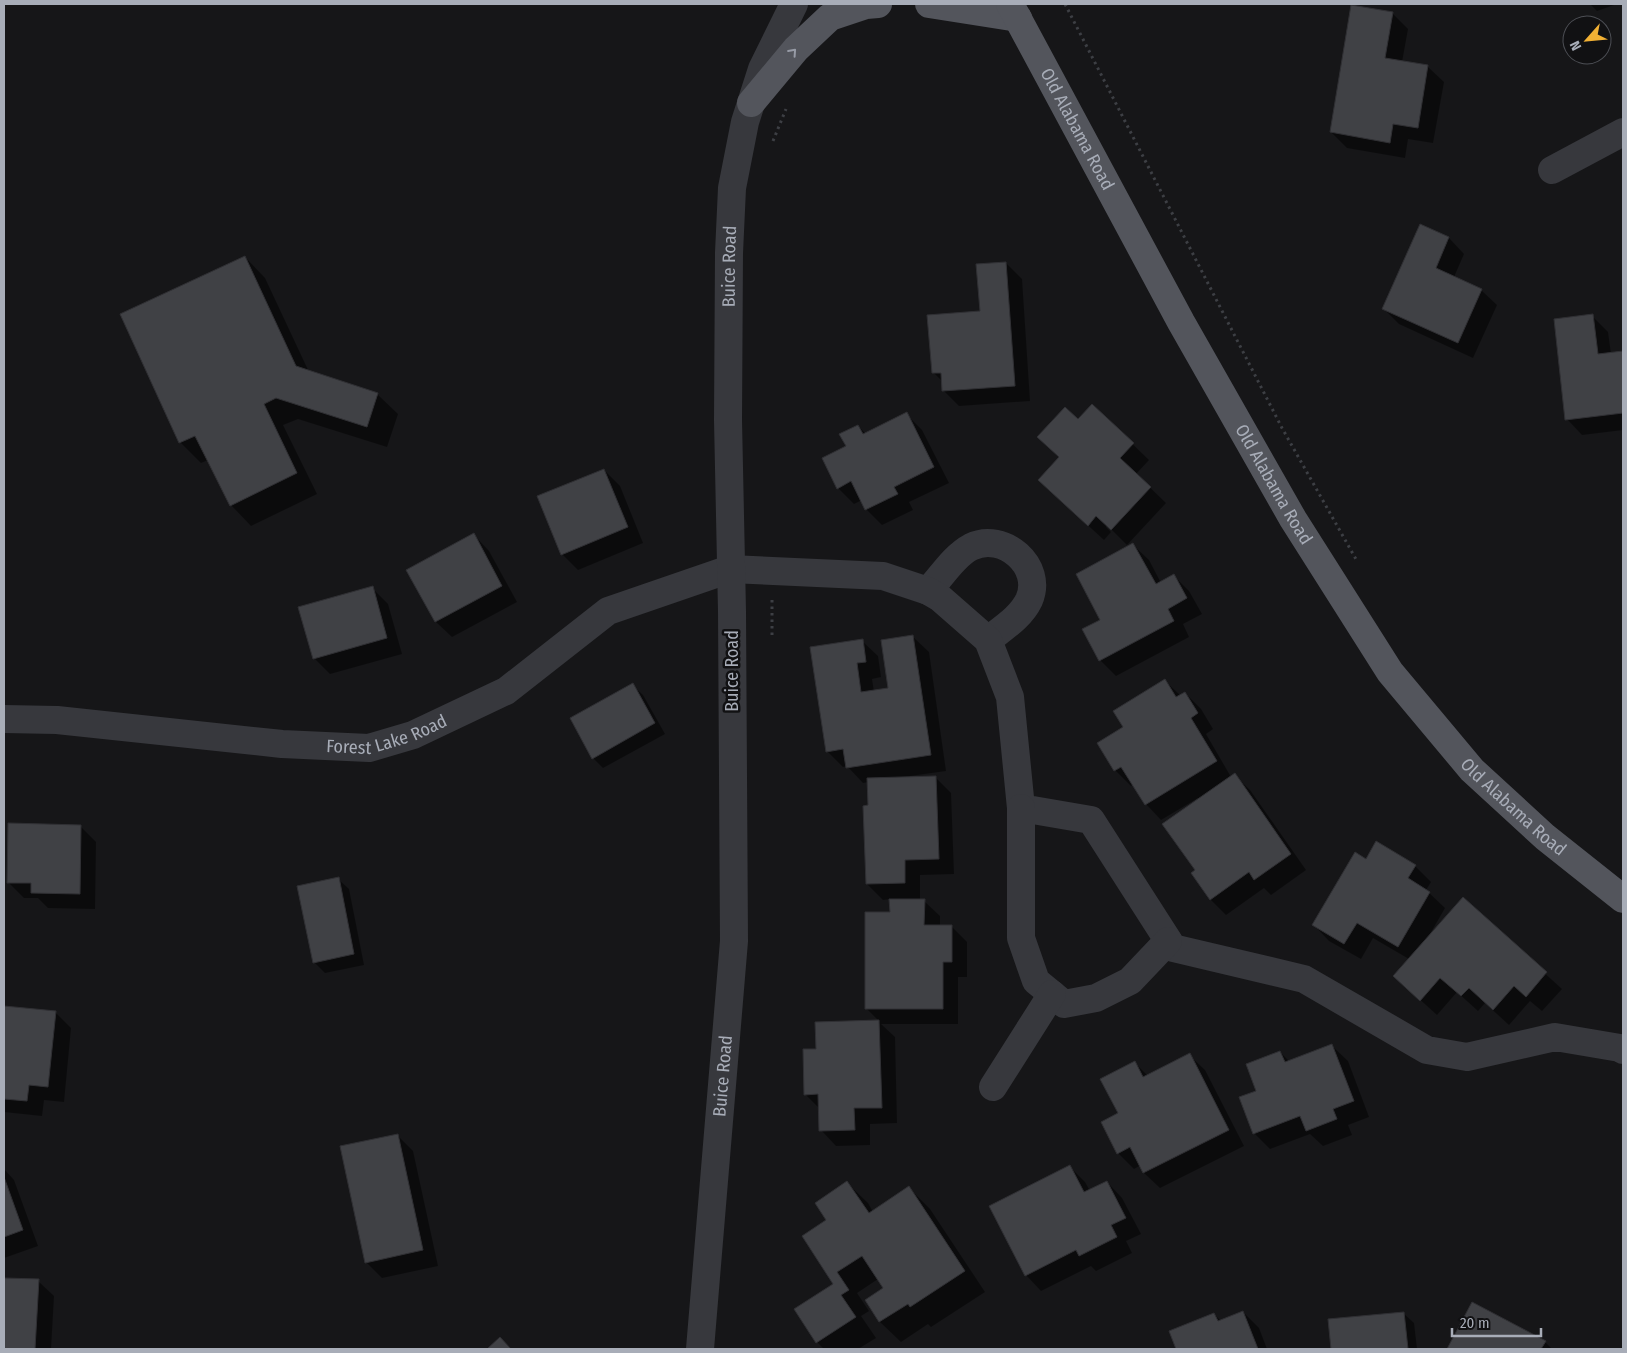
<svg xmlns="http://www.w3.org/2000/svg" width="1627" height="1353" viewBox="0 0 1627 1353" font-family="'Fira Sans Condensed',sans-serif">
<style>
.shadow{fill:#0007}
.building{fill:#404145;stroke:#303034}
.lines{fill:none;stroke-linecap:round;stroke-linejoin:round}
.path{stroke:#3d3f44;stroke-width:3;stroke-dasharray:2.5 4;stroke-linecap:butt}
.minor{stroke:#37383d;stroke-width:28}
.major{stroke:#53555c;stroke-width:28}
.oneway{stroke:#979ba6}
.labels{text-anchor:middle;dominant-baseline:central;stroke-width:5;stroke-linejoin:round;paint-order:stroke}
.street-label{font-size:18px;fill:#a8adb8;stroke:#111113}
</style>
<rect width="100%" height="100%" fill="#161618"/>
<g class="shadow">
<path d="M 1590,4 L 1617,4 L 1597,11 Z"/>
<path d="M 1392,13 L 1408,29 L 1402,62 L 1428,67 L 1444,82 L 1433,143 L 1408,139 L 1405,158 L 1347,148 L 1331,132 Z"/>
<path d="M 1421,225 L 1449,238 L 1464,254 L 1454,277 L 1481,290 L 1497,305 L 1473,358 L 1399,324 L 1383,308 Z"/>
<path d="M 245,257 L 265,278 L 309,372 L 377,394 L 398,414 L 387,447 L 298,419 L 283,425 L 317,494 L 251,526 L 231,505 L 208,460 L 201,463 L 180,442 L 121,314 Z"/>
<path d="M 1006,263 L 1022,279 L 1030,401 L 959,406 L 943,390 L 943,382 L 933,372 L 981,313 Z"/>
<path d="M 1592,316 L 1608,332 L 1611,354 L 1623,353 L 1623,430 L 1582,435 L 1567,419 Z"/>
<path d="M 1092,405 L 1149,460 L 1136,474 L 1166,503 L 1127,545 L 1107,525 L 1106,527 L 1111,532 L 1104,540 L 1056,496 L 1061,458 L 1078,421 Z"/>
<path d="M 906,414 L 922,430 L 949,483 L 909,502 L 913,510 L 882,525 L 866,509 L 862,500 L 854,504 L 838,488 L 847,447 L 858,426 L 866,434 Z"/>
<path d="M 604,470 L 620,486 L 643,543 L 578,570 L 562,554 Z"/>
<path d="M 474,535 L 489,551 L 517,602 L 452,637 L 436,622 L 408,570 Z"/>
<path d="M 1133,545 L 1149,560 L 1161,583 L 1174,576 L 1189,591 L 1202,614 L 1183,624 L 1189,637 L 1116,676 L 1100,660 L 1084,630 L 1102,620 Z"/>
<path d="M 372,588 L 388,604 L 402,654 L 330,674 L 314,658 Z"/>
<path d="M 913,637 L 929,652 L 946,771 L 910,776 L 910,778 L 935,777 L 951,793 L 954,874 L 920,875 L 920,901 L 924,901 L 940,916 L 940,926 L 951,926 L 967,942 L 967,977 L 958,977 L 958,1024 L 881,1024 L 895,1037 L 897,1123 L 870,1124 L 870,1145 L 836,1146 L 821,1130 L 820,1109 L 805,1094 L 817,1050 L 816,1023 L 880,1022 L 866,1008 L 891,913 L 891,899 L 883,900 L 867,884 L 869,807 L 868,782 L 863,783 L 847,766 L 843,767 L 827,751 L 862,641 L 878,656 L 881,677 L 872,679 L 874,692 L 889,689 Z"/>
<path d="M 1165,681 L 1181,696 L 1185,693 L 1201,709 L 1213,729 L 1206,734 L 1231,777 L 1234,775 L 1250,790 L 1306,870 L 1271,895 L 1264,888 L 1226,915 L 1210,899 L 1197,871 L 1198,798 L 1161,820 L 1146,804 L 1133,784 L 1131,786 L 1115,770 L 1125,727 Z"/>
<path d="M 632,685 L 643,695 L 665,734 L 603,768 L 593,758 Z"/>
<path d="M 80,826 L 96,842 L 95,909 L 48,908 L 38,898 L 24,898 L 8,882 Z"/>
<path d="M 1377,843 L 1415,866 L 1431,882 L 1426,890 L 1445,908 L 1430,934 L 1431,935 L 1463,899 L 1562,989 L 1542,1011 L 1530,1001 L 1509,1025 L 1485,1003 L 1478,1011 L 1457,992 L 1437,1015 L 1394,976 L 1409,959 L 1373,938 L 1361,959 L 1329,941 L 1314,925 L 1366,861 Z"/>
<path d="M 338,879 L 349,889 L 364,965 L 325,973 L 314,962 Z"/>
<path d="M 4,1007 L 55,1012 L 71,1028 L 64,1102 L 44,1100 L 42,1116 L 4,1112 Z"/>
<path d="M 1332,1046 L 1348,1061 L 1369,1117 L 1348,1125 L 1352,1135 L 1323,1146 L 1310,1134 L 1270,1149 L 1254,1133 L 1280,1052 L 1290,1062 Z"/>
<path d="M 1189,1055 L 1205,1070 L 1244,1146 L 1160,1188 L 1144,1173 L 1141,1165 L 1134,1169 L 1118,1153 L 1119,1114 L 1135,1063 L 1148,1076 Z"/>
<path d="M 397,1135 L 413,1151 L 438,1266 L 382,1278 L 366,1262 Z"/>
<path d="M 1070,1167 L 1085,1182 L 1090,1191 L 1107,1182 L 1122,1198 L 1141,1234 L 1126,1241 L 1132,1253 L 1096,1271 L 1091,1266 L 1041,1291 L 1026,1275 Z"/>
<path d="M 4,1169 L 14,1180 L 38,1246 L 4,1258 Z"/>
<path d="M 847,1183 L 868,1203 L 873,1212 L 909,1188 L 930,1209 L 985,1292 L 931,1327 L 928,1324 L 901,1342 L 880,1322 L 866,1301 L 884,1289 L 878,1279 L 857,1293 L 869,1311 L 861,1316 L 876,1338 L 858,1349 L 824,1349 L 817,1342 L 835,1284 L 828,1220 Z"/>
<path d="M 4,1279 L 38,1281 L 54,1296 L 51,1349 L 4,1349 Z"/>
<path d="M 1473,1303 L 1545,1342 L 1552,1349 L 1448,1349 Z"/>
<path d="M 1243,1312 L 1259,1328 L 1267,1349 L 1177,1349 L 1170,1331 L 1214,1314 L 1221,1321 Z"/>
<path d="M 1403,1313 L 1414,1323 L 1417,1349 L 1332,1349 L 1329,1320 Z"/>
</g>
<g class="building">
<path d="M 1351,5 L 1393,12 L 1385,58 L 1428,65 L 1418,128 L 1393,124 L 1390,143 L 1330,132 Z"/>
<path d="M 1420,224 L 1449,237 L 1436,268 L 1482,289 L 1458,343 L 1382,309 Z"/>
<path d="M 245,256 L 296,366 L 378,393 L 367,427 L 276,398 L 264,404 L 297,473 L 230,506 L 195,436 L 179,443 L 120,314 Z"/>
<path d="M 1006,262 L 1015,386 L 942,391 L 941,373 L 932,373 L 927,315 L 980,311 L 976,264 Z"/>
<path d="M 1593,314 L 1598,354 L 1623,351 L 1623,413 L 1565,420 L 1554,319 Z"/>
<path d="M 1092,404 L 1134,443 L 1120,458 L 1151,487 L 1111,530 L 1096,516 L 1088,526 L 1038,480 L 1059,457 L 1037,437 L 1065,407 L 1078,419 Z"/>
<path d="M 907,412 L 934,467 L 894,487 L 898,494 L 865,510 L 851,481 L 837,489 L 822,458 L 846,446 L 839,434 L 858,425 L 863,434 Z"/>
<path d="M 604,469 L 628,527 L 561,555 L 537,496 Z"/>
<path d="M 474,533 L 502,586 L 435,622 L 406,570 Z"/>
<path d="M 1133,543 L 1156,584 L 1174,574 L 1187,598 L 1168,609 L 1174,621 L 1099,661 L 1082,629 L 1100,620 L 1076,574 Z"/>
<path d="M 373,586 L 387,638 L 313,659 L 298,607 Z"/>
<path d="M 913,635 L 931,755 L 846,768 L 843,749 L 826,752 L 810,647 L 863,639 L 866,662 L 857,663 L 861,692 L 888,688 L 881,640 Z"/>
<path d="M 1165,679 L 1176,697 L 1185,692 L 1198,713 L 1191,718 L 1217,761 L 1145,805 L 1121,767 L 1114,771 L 1097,743 L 1123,727 L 1113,711 Z"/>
<path d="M 633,683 L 655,723 L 592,759 L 570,718 Z"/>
<path d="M 1235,773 L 1291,854 L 1254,880 L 1249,872 L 1210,900 L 1191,873 L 1195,870 L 1162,824 Z"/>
<path d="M 936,776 L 939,859 L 905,860 L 905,883 L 866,884 L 863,806 L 868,805 L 867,778 Z"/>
<path d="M 8,823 L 81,825 L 80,894 L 31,893 L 31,883 L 7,883 Z"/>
<path d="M 1376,841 L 1416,865 L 1408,878 L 1430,892 L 1398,947 L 1357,923 L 1344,944 L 1312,925 L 1355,852 L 1366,859 Z"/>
<path d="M 339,877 L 354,954 L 313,963 L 297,886 Z"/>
<path d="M 1463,897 L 1547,972 L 1526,997 L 1514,986 L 1493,1010 L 1469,988 L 1461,996 L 1440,978 L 1420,1001 L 1393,976 Z"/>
<path d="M 889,899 L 925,899 L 924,925 L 952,925 L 952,962 L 943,962 L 943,1009 L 865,1009 L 865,912 L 890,912 Z"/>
<path d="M 4,1006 L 56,1011 L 48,1087 L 29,1085 L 27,1101 L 4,1099 Z"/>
<path d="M 879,1020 L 882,1108 L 854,1108 L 855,1130 L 819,1131 L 818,1094 L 804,1095 L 803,1049 L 816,1049 L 815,1022 Z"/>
<path d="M 1332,1044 L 1354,1101 L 1333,1109 L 1337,1119 L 1306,1131 L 1300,1116 L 1253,1134 L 1239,1097 L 1256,1091 L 1246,1064 L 1280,1051 L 1285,1062 Z"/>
<path d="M 1190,1053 L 1229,1130 L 1143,1173 L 1130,1147 L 1117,1154 L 1101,1122 L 1118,1113 L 1100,1079 L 1135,1061 L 1143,1077 Z"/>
<path d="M 398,1134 L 423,1250 L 365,1263 L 340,1146 Z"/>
<path d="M 1070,1165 L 1084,1192 L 1107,1181 L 1126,1218 L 1111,1225 L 1117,1237 L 1079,1256 L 1076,1250 L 1025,1276 L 989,1206 Z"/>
<path d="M 4,1177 L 23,1230 L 4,1237 Z"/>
<path d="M 847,1181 L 869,1213 L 909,1186 L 965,1271 L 910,1307 L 908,1304 L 879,1322 L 865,1300 L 883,1288 L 862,1256 L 837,1272 L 849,1290 L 841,1295 L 856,1317 L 816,1343 L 794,1309 L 833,1284 L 802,1236 L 826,1220 L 815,1203 Z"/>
<path d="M 4,1278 L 39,1279 L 35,1349 L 4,1349 Z"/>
<path d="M 1472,1302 L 1546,1341 L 1541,1349 L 1447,1349 Z"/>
<path d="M 1243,1311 L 1258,1349 L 1176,1349 L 1169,1331 L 1214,1313 L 1218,1321 Z"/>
<path d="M 1404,1312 L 1408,1349 L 1331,1349 L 1328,1319 Z"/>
<path d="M 500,1337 L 511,1349 L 487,1349 Z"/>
</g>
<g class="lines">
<g class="path">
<path d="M 1065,4 L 1282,428 L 1357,561"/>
<path d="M 773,141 L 786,109"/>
<path d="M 772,600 L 772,637"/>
</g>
<g class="minor">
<path d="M 1552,170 L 1623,132"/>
<path d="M 928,591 C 941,577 954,556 971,547 C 1003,531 1044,566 1029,600 C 1021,617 1003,628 988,640"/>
<path id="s1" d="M 4,719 L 57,720 L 282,744 L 369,748 L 413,735 L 506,691 L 608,611 L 730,569 L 883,576 L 928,591 L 940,598 L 988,640 L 1010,697 L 1021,808 L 1091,820 L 1173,948 L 1304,979 L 1427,1050 L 1467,1057 L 1555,1037 L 1620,1048 L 1623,1050"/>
<path d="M 1021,808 L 1021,938 L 1036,981 L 1064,1004 L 1096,998 L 1130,981 L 1168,941"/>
<path d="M 993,1087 L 1052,994"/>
<path id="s2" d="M 700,1349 L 734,941 L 732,611 L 728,420 L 729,253 L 732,188 L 745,122 L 762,69 L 794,4"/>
</g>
<g class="major">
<path d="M 929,4 L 1018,18"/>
<path id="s3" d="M 1010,4 L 1181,322 L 1293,519 L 1390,672 L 1472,770 L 1545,837 L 1623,899"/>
<path d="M 751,103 L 796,49 L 830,17 L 866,5 L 878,4"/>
</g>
</g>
<defs><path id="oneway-chevron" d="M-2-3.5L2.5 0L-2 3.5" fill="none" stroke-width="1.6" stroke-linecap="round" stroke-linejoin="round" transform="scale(1.25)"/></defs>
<use class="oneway" href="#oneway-chevron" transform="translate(793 52) rotate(-48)"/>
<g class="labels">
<g class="street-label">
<text stroke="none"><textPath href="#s3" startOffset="142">Old Alabama Road</textPath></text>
<text stroke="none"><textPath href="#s2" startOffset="1084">Buice Road</textPath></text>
<text stroke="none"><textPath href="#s3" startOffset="548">Old Alabama Road</textPath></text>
<text transform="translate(732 671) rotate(-90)">Buice Road</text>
<text stroke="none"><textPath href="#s1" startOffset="386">Forest Lake Road</textPath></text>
<text stroke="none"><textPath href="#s3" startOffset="952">Old Alabama Road</textPath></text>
<text stroke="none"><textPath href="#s2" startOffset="274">Buice Road</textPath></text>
</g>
</g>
<rect width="1627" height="1353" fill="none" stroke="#a8adb8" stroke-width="10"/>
<g transform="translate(1587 40) rotate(243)"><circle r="24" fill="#111113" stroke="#4d4f55"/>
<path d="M0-4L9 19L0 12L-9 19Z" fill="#f2b134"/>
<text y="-8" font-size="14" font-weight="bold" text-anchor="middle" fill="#a8adb8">N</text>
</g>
<path d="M1452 1328v8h89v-8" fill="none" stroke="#a8adb8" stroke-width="2.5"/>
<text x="1460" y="1328" font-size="15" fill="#a8adb8" stroke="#111113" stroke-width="4" paint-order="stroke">20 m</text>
</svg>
